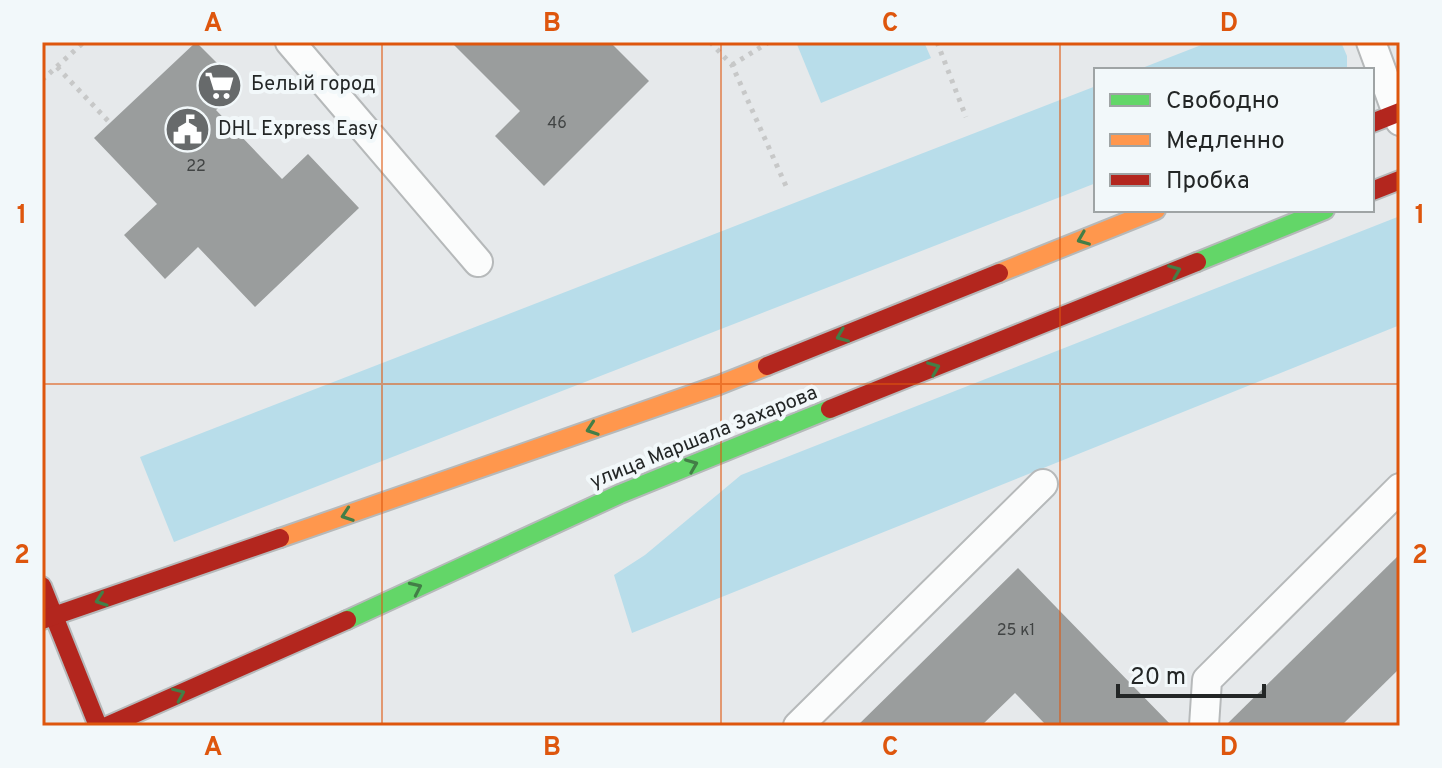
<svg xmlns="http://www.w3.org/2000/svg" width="1442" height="768" viewBox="0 0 1442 768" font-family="Overpass,sans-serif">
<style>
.green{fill:#b8ddea}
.building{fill:#9a9d9d}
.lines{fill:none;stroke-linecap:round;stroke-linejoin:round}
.lane-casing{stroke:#b6b9ba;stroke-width:32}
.fast-casing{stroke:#b6b9ba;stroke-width:22}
.slow-casing{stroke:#b6b9ba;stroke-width:22}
.jam-casing{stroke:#b6b9ba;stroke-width:22}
.path{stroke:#c7c8c8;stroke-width:5;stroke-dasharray:4 6;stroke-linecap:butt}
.lane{stroke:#fbfcfc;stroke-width:28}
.fast{stroke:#63d668;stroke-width:18}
.slow{stroke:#ff974d;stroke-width:18}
.jam{stroke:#b3261e;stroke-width:18}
.oneway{stroke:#437e47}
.grid{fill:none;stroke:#de560d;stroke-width:2;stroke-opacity:0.55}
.labels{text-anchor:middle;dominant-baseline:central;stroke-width:8;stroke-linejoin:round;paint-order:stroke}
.number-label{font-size:16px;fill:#414444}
.poi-label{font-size:20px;fill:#232626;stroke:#f2f8fa;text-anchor:start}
.street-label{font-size:20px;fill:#232626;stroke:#f2f8fa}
.neatline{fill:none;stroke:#de560d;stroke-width:3}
.grid-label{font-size:26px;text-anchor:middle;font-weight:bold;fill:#de560d}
</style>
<rect width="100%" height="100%" fill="#e6e9eb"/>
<g class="green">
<path d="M 796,42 L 924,42 L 931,58 L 821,103 Z"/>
<path d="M 1209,42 L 1341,42 L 1347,56 L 1347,70 L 1137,70 Z"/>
<path d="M 1096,86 L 1096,183 L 174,542 L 140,457 Z"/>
<path d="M 1400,216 L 1400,325 L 632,633 L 614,575 L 645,555 L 741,475 Z"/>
</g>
<g class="building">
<path d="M 196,42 L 241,87 L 216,110 L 282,179 L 308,154 L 359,208 L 255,307 L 198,247 L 165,279 L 124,235 L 157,204 L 94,138 Z"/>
<path d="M 451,42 L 610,42 L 649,81 L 544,186 L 495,136 L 520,111 Z"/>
<path d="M 1400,554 L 1400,668 L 1341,726 L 1225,726 Z"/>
<path d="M 1018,568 L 1172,726 L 1047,726 L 1015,693 L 981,726 L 857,726 Z"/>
</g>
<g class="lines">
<defs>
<g id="lane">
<path d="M 290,42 L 478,262"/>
<path d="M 1371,42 L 1400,121"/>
<path d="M 798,726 L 1043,484"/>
<path d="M 1204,726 L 1207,680 L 1400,488"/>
</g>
<g id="fast">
<path d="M 1197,262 L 1325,210"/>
<path d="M 347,620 L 620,494 L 830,409"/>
</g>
<g id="slow">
<path d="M 999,273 L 1156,210"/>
<path d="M 280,538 L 719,385 L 767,366"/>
</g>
<g id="jam">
<path d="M 1372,123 L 1400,112"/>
<path d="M 1372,191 L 1400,180"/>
<path d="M 767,366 L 999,273"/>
<path d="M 830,409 L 1197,262"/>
<path d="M 42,586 L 98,726"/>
<path d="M 42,620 L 280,538"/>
<path d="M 107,726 L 347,620"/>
</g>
</defs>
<use href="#lane" class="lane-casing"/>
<use href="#fast" class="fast-casing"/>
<use href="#slow" class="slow-casing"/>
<use href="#jam" class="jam-casing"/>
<g class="path">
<path d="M 710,42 L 732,65 L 786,186"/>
<path d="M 937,42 L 966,117"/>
<path d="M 732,65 L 769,42"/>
<path d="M 57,67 L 110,123"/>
<path d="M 42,80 L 84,42"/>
</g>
<use href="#lane" class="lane"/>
<use href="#fast" class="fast"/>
<use href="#slow" class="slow"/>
<use href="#jam" class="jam"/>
</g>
<defs><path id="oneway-chevron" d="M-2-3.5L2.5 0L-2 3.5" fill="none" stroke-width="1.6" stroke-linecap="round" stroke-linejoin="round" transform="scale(2)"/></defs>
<g class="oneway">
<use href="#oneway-chevron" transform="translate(1083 239) rotate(158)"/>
<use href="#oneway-chevron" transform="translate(1175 271) rotate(-22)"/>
<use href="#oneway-chevron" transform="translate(842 336) rotate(158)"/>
<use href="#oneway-chevron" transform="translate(934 368) rotate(-22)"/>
<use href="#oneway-chevron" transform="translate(592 429) rotate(161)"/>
<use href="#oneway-chevron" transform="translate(692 465) rotate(-22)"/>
<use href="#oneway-chevron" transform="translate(347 515) rotate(161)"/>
<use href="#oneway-chevron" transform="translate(416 588) rotate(-25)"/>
<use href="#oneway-chevron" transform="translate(101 600) rotate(161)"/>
<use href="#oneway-chevron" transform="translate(179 694) rotate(-24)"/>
</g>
<path class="grid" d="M 382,42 L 382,726M 721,42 L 721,726M 1060,42 L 1060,726M 42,384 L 1400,384"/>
<defs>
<symbol id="supermarket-disc" viewBox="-11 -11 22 22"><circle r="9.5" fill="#676a6b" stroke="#f2f8fa"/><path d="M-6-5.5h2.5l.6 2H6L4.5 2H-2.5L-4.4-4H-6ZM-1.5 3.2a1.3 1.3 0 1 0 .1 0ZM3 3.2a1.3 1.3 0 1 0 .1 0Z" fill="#fff"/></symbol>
<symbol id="civic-disc" viewBox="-11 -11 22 22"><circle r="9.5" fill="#676a6b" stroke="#f2f8fa"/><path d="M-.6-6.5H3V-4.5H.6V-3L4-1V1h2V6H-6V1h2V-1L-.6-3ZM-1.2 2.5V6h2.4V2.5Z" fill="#fff"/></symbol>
</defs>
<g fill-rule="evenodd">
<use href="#supermarket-disc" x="194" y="60" width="51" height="51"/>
<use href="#civic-disc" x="162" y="104" width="51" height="51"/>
</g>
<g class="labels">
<g class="number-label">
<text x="557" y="124">46</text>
<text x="196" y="167">22</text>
<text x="1016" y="631">25 к1</text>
</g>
<g class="poi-label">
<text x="251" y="85">Белый город</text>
<text x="218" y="130">DHL Express Easy</text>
</g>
<g class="street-label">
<text transform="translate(704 438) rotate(-22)">улица Маршала Захарова</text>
</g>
</g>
<rect width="1442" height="768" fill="none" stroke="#f2f8fa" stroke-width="88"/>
<rect x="1094" y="68" width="280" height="144" fill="#f2f8fa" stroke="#9fa4a5" stroke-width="2"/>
<rect x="1110" y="94" width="40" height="12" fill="#63d668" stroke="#9fa4a5" stroke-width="2"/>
<text x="1166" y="108" font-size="24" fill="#232626">Свободно</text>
<rect x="1110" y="134" width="40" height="12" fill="#ff974d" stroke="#9fa4a5" stroke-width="2"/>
<text x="1166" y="148" font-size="24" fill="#232626">Медленно</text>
<rect x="1110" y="174" width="40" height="12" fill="#b3261e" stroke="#9fa4a5" stroke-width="2"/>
<text x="1166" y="188" font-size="24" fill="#232626">Пробка</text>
<path d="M1118 684v12h146v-12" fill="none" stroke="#232626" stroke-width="4"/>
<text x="1130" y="684" font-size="24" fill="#232626" stroke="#f2f8fa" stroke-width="6" paint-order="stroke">20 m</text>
<rect x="44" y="44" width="1354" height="680" class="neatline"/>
<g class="grid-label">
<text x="213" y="31">A</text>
<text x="552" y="31">B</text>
<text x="890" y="31">C</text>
<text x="1229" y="31">D</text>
<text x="22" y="223">1</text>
<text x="1420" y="223">1</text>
<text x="22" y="563">2</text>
<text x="1420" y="563">2</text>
<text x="213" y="755">A</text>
<text x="552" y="755">B</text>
<text x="890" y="755">C</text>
<text x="1229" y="755">D</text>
</g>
</svg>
